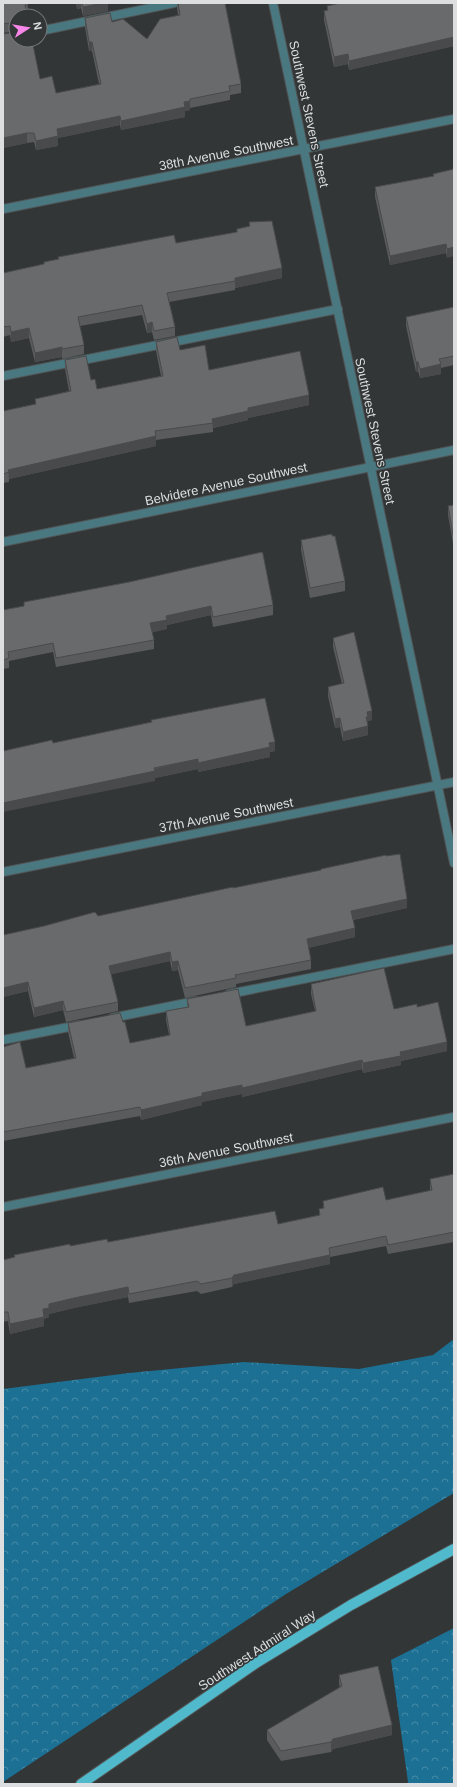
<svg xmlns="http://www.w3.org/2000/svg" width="457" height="1787" viewBox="0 0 457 1787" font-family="Helvetica,sans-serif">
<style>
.forest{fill:url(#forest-crowns)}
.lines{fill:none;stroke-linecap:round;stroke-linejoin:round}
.lane-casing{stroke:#515455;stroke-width:10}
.street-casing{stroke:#515455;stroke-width:10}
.primary-casing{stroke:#515455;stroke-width:12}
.lane{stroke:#4a7881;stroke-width:8}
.street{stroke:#4a7881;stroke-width:8}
.primary{stroke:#50bacc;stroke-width:10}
.wall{fill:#595b5d}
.shaded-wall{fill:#494a4c}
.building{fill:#686a6c;stroke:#494a4c}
.labels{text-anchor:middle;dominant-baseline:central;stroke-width:3;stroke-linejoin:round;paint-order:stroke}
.street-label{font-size:13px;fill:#dcdedf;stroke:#333637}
</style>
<defs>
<pattern id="forest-crowns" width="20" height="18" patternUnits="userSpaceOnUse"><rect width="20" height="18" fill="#1b7093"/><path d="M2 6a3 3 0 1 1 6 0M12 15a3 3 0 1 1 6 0" fill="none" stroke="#468ba7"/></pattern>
</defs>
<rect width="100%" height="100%" fill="#333637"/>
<g class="forest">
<path d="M 454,1339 L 454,1493 L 286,1594 L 3,1782 L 3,1389 L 129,1373 L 244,1362 L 359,1369 L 433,1355 Z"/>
<path d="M 454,1628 L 454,1784 L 407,1784 L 408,1782 L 391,1660 Z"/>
</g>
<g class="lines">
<defs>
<g id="lane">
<path d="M 40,31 L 174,3"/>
<path d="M 3,376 L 338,309"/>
<path d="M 229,994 L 454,949"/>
<path d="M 112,1018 L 196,1001"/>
<path d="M 3,1040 L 79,1025"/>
</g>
<g id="street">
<path d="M 273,3 L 454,863"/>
<path d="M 3,209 L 454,119"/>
<path d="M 3,542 L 454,450"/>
<path d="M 3,872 L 454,782"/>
<path d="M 3,1207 L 454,1117"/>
</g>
<path id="primary" d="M 81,1784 L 256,1663 L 351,1605 L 454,1549"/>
</defs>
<use href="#lane" class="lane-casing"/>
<use href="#street" class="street-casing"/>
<use href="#primary" class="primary-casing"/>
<use href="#lane" class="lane"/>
<use href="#street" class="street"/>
<use href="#primary" class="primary"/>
</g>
<g class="wall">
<path d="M 3,3 L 28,5 L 28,14 L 16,16 L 16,31 L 3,33 Z"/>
<path d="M 76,3 L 108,3 L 108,11 L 83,16 L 81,8 L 77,9 Z"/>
<path d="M 177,3 L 225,3 L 241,84 L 241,93 L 230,95 L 230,100 L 190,108 L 190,110 L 185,111 L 185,117 L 121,130 L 120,125 L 58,138 L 58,146 L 36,150 L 34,142 L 27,143 L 3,148 L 3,34 L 40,79 L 56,93 L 99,84 L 92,51 L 89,51 L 85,27 L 85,18 L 112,22 L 147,39 L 178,15 L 177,8 Z"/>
<path d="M 454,3 L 454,46 L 349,70 L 348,64 L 334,67 L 324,20 L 324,11 L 327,10 L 327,6 Z"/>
<path d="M 454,169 L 447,258 L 446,253 L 390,265 L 375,197 L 375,187 L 433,176 L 433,174 Z"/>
<path d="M 249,222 L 282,278 L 235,288 L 235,290 L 169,302 L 175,327 L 175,336 L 154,340 L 152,332 L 147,333 L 142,315 L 80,326 L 84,345 L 84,354 L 62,359 L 62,357 L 35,362 L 29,338 L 11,342 L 10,335 L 3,337 L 3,273 L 44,264 L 44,262 L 58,259 L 58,257 L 176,243 L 237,232 L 237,229 L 249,227 Z"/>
<path d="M 454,307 L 454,365 L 441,368 L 441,374 L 420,378 L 418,371 L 416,372 L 406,326 L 406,317 Z"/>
<path d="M 156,342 L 180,350 L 209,370 L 309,405 L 248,418 L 248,420 L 213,428 L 213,432 L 156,440 L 156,446 L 9,479 L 9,482 L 3,483 L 3,411 L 35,404 L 35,399 L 69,391 L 65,369 L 65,360 L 91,380 L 97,389 L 161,376 L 156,351 Z"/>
<path d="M 454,505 L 454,549 L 448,515 L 448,506 Z"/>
<path d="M 301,540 L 345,581 L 345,591 L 310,598 L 301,550 Z"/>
<path d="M 24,602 L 273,605 L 273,615 L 213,627 L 211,615 L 167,625 L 167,629 L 152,632 L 154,640 L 154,649 L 56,667 L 53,652 L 9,661 L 9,668 L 3,669 L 3,610 L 24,606 Z"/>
<path d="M 333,638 L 372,720 L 368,721 L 368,735 L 343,741 L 340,727 L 335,728 L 328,696 L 328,687 L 342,684 L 333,647 Z"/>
<path d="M 151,720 L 275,751 L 270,752 L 270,757 L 198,772 L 198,769 L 155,778 L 155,781 L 53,743 L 151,722 Z"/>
<path d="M 321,869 L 407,908 L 353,920 L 355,937 L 308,948 L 311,960 L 311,969 L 236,984 L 236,987 L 185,998 L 178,970 L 172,971 L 170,961 L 111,974 L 118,1002 L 118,1011 L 66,1022 L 63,1010 L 34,1017 L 28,991 L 3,997 L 3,935 L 321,871 Z"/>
<path d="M 311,984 L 394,1009 L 417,1007 L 447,1051 L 401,1061 L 401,1065 L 363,1073 L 362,1069 L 242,1097 L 242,1094 L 202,1102 L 202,1105 L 141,1120 L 140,1116 L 3,1141 L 3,1047 L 26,1068 L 74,1058 L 68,1032 L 68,1023 L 123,1022 L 130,1043 L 169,1035 L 166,1020 L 166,1011 L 187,1007 L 187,999 L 246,1026 L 315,1011 L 311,994 Z"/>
<path d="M 454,1174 L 454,1242 L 388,1254 L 386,1246 L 330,1257 L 330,1264 L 234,1284 L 232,1287 L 201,1294 L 197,1291 L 129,1303 L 128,1297 L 74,1308 L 49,1314 L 49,1317 L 44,1319 L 44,1326 L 10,1334 L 8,1321 L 3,1322 L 3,1260 L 14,1257 L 14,1255 L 70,1246 L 278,1224 L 319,1215 L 319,1209 L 323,1208 L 323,1201 L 386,1200 L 430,1191 L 430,1179 Z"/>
<path d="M 339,1675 L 392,1735 L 333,1749 L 331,1752 L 281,1761 L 267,1740 L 267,1730 L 340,1688 L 339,1684 Z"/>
</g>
<g class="shaded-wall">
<path d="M 77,3 L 81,3 L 81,8 L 77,9 Z"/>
<path d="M 103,3 L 108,3 L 108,11 L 83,16 L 83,7 Z"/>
<path d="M 454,37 L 454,46 L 349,70 L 349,61 Z"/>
<rect x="89" y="42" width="3" height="9"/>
<path d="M 348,54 L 348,64 L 334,67 L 334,57 Z"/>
<path d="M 190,101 L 190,110 L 185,111 L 185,117 L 121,130 L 121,121 Z"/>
<path d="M 120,116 L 120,125 L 58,138 L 58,146 L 36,150 L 36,141 L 57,129 Z"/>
<path d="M 27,133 L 27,143 L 3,148 L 3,138 Z"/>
<path d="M 446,244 L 446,253 L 390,265 L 390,256 Z"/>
<path d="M 454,247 L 454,256 L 447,258 L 447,249 Z"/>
<path d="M 282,268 L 282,278 L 235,288 L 235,278 Z"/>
<path d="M 152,322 L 152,332 L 147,333 L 147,324 Z"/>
<path d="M 29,328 L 29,338 L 11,342 L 11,332 Z"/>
<path d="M 62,347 L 62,357 L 35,362 L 35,353 Z"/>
<path d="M 416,362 L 418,362 L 418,371 L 416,372 Z"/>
<path d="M 441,364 L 441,374 L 420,378 L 420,369 Z"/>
<path d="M 309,395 L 309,405 L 248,418 L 248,420 L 213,428 L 212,419 L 248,408 Z"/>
<path d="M 156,436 L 156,446 L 9,479 L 8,470 Z"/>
<path d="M 211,606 L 211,615 L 167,625 L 167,629 L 150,633 L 150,623 L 166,616 Z"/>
<path d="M 372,711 L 372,720 L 368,721 L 368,726 L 366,717 L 367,712 Z"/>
<path d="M 340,718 L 340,727 L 335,728 L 335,719 Z"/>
<path d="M 368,726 L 368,735 L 343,741 L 343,732 Z"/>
<path d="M 275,742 L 275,751 L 270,752 L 270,757 L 198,772 L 198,763 Z"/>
<path d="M 198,759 L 198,769 L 155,778 L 155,781 L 3,812 L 3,803 Z"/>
<path d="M 407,899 L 407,908 L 351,920 L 351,911 Z"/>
<path d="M 355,928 L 355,937 L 307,948 L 307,939 Z"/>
<path d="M 170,952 L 170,961 L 109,975 L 109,966 Z"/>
<path d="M 178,961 L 178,970 L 172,971 L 172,962 Z"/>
<path d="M 28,982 L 28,991 L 3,997 L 3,988 Z"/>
<path d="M 63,1001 L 63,1010 L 34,1017 L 34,1008 Z"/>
<path d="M 447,1042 L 447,1051 L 401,1061 L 401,1065 L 363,1073 L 363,1063 L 400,1052 Z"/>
<path d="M 362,1060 L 362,1069 L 242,1097 L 242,1088 Z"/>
<path d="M 242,1085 L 242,1094 L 202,1102 L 202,1105 L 141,1120 L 141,1110 L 202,1093 Z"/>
<path d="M 330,1255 L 330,1264 L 234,1284 L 232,1287 L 232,1278 L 234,1275 Z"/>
<path d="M 128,1287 L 128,1297 L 74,1308 L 49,1314 L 49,1317 L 44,1319 L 44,1326 L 10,1334 L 10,1324 L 49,1304 L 74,1298 Z"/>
<path d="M 392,1725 L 392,1735 L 333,1749 L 331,1752 L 331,1742 L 333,1739 Z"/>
</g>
<g class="building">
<path d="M 3,3 L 28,3 L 28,5 L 25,5 L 27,16 L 16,16 L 16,22 L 3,24 Z"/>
<path d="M 82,3 L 103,3 L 83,7 Z"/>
<path d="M 178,3 L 225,3 L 241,84 L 229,86 L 230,91 L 190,99 L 190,101 L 184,102 L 185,107 L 121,121 L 120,116 L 57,129 L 58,136 L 36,141 L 34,133 L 27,133 L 3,138 L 3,34 L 16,32 L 16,40 L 32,40 L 40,79 L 52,76 L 56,93 L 101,84 L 92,42 L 89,42 L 85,18 L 110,13 L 112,22 L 123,19 L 147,39 L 160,19 L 180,15 Z"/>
<path d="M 340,3 L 454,3 L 454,37 L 349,61 L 348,54 L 334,57 L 324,11 L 328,10 L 327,6 Z"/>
<path d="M 454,169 L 454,247 L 447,249 L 446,244 L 390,256 L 375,187 L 434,176 L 433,174 Z"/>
<path d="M 272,221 L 282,268 L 235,278 L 235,281 L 167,293 L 175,327 L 154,331 L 152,322 L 147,324 L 142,305 L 78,317 L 84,345 L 62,349 L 62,347 L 35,353 L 29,328 L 11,332 L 10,326 L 3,327 L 3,273 L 44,264 L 44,262 L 59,259 L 58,257 L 174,235 L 176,243 L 237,232 L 237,229 L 250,226 L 249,222 Z"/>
<path d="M 454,307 L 454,356 L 439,359 L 441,364 L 420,369 L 418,362 L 416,362 L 406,317 Z"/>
<path d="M 177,337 L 180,350 L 205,345 L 209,370 L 300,351 L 309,395 L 248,408 L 248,411 L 212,419 L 213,423 L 155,431 L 156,436 L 8,470 L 9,472 L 3,474 L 3,411 L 36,404 L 35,399 L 71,391 L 65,360 L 86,356 L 91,380 L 95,379 L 97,389 L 163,376 L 156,342 Z"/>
<path d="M 454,505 L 454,540 L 448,506 Z"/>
<path d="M 332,534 L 332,536 L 335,536 L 345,581 L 310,588 L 301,540 Z"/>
<path d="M 262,552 L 263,554 L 273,605 L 213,617 L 211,606 L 166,616 L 167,620 L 150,623 L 154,640 L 56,658 L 53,643 L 8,652 L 9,658 L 3,660 L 3,610 L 24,606 L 24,602 L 129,582 Z"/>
<path d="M 354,632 L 372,711 L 367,712 L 368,717 L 366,717 L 368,726 L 343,732 L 340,718 L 335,719 L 328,687 L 344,683 L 333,638 Z"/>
<path d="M 265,698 L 275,742 L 269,743 L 270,747 L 198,763 L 198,759 L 154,768 L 155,771 L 3,803 L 3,751 L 52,740 L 53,743 L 152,722 L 151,720 Z"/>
<path d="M 400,854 L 407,899 L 351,911 L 355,928 L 307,939 L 311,960 L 235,975 L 236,978 L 185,988 L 178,961 L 172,962 L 170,952 L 109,966 L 118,1002 L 66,1012 L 63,1001 L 34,1008 L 28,982 L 3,988 L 3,935 L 44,926 L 95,912 L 98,916 L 233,887 L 233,888 L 321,870 L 321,869 L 386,855 L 386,856 Z"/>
<path d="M 384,968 L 394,1009 L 417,1004 L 417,1007 L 438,1002 L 447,1042 L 400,1052 L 401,1056 L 363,1063 L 362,1060 L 242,1088 L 242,1085 L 202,1093 L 202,1096 L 141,1110 L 140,1107 L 3,1132 L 3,1047 L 20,1042 L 26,1068 L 76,1058 L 68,1023 L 120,1013 L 123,1022 L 125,1022 L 130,1043 L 170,1035 L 166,1011 L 189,1007 L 187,999 L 238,989 L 246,1026 L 316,1011 L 311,984 Z"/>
<path d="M 454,1174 L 454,1232 L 388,1245 L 386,1236 L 329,1248 L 330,1255 L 234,1275 L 232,1278 L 201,1284 L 197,1281 L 129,1294 L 128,1287 L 74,1298 L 49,1304 L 49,1308 L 43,1309 L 44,1317 L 10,1324 L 8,1312 L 3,1312 L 3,1260 L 15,1257 L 14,1255 L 70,1244 L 70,1246 L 107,1239 L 108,1242 L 275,1211 L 278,1224 L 320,1215 L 319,1209 L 324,1208 L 323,1201 L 383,1187 L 386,1200 L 432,1190 L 430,1179 Z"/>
<path d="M 378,1666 L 392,1725 L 333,1739 L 331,1742 L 281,1751 L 267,1730 L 342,1686 L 339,1675 Z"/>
</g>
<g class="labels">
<g class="street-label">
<text transform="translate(309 114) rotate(78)">Southwest Stevens Street</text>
<text transform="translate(226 153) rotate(-11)">38th Avenue Southwest</text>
<text transform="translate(375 431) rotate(78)">Southwest Stevens Street</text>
<text transform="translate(226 484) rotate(-12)">Belvidere Avenue Southwest</text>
<text transform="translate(226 815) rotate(-11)">37th Avenue Southwest</text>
<text transform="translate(226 1150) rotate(-11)">36th Avenue Southwest</text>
<text transform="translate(257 1650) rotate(-33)">Southwest Admiral Way</text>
</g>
</g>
<rect width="457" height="1787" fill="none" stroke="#dcdedf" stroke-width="8"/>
<g transform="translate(28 28) rotate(78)"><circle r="19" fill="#333637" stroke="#77797a"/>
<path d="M0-3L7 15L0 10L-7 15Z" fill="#f987e9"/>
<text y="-6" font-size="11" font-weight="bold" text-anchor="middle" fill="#dcdedf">N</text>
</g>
</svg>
